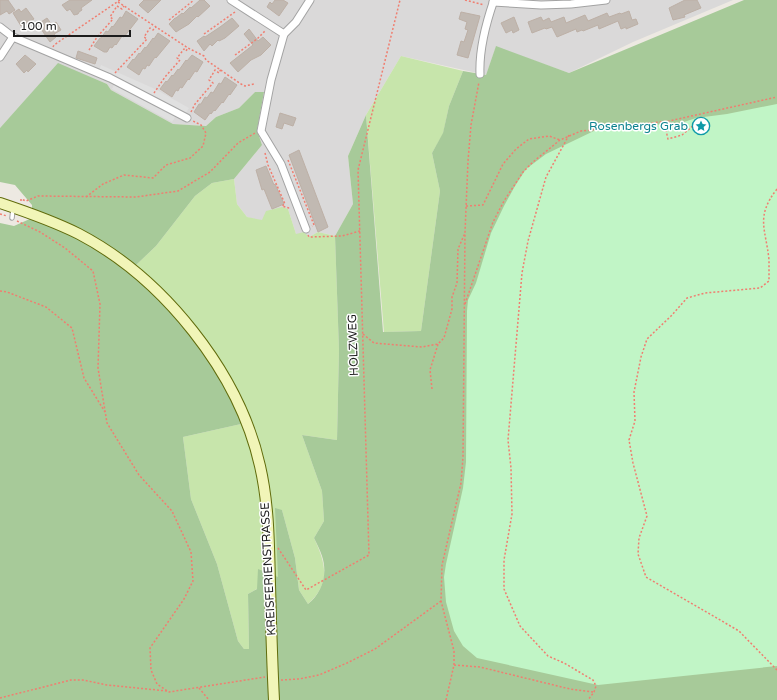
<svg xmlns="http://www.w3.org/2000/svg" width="777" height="700" viewBox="0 0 777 700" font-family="'Varela Round',sans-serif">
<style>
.residential{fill:#dad9d9}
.grass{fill:#c7e5ab}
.forest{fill:#a7ca99}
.park{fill:#c1f5c6}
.parking{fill:#e0e0e0}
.building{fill:#c1b9b2;stroke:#bdb0a6}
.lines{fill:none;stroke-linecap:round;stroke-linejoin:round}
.lane-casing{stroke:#a3a3a3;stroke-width:5.5}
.street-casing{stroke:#a3a3a3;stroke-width:9}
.secondary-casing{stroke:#606b0b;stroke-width:12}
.path{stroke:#f07e70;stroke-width:1.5;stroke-dasharray:2 2;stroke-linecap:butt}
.lane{stroke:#fff;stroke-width:3.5}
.street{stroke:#fff;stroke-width:7}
.secondary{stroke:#f1f5b8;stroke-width:10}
.labels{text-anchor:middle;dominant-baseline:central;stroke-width:3;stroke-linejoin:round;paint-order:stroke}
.culture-label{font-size:12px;fill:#0d838f;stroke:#fff;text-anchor:end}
.street-label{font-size:12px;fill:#1c1c1c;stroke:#fff}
</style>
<rect width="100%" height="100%" fill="#ede9e2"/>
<path class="residential" d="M 0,0 L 733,0 L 633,42 L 569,73 L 496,47 L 486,75 L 401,56 L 366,115 L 348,156 L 353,204 L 335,236 L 318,232 L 309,237 L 296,234 L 288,209 L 262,221 L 247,217 L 237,204 L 234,179 L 262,145 L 257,130 L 264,92 L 255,92 L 239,108 L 216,117 L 206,126 L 173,124 L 111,90 L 107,84 L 58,64 L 0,128 Z"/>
<g class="grass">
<path d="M 401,56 L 463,71 L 449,106 L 443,134 L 432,153 L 440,191 L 421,331 L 384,332 L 366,115 Z"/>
<path d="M 234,179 L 237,204 L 247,217 L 262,220 L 266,211 L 282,207 L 288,209 L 296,234 L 304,232 L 309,237 L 318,232 L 335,236 L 339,350 L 337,440 L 302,435 L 322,491 L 324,521 L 314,538 C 326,564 331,583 308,604 L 299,590 L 295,558 L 282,510 L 278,577 L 248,594 L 249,649 L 244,649 L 238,641 L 217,564 L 191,499 L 183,437 L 250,422 L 135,266 L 156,246 L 195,196 L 212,183 Z"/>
</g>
<path class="forest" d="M 744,0 L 777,0 L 777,700 L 0,700 L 0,223 L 14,226 L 32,218 L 32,205 L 15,185 L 0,182 L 0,128 L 58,63 L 107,84 L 111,90 L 173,124 L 206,126 L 216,117 L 239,108 L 255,92 L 264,92 L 257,130 L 262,145 L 234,179 L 212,183 L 195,196 L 156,246 L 135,266 C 160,291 187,315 208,344 C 226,367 237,396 250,422 L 183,437 L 191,499 L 217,564 L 238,641 L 244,649 L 249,649 L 248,594 L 257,589 L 258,569 L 278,577 L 275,508 L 282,510 L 295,558 L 299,590 L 308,604 C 322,593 328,574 322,556 C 320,550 317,544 314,538 L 324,521 L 322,491 L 302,435 L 337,440 L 339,350 L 335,236 L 353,204 L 348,156 L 366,115 L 383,332 L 421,331 L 440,191 L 432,153 L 443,133 L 449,106 L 463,71 L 486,75 L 496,46 L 569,73 Z"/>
<path class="park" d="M 777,104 L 777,666 L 598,685 L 477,658 L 463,646 L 454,631 L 446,602 L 444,577 L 446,564 L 463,488 L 466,462 L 467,311 L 468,300 L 476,283 L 491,233 L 504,206 L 515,186 L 526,169 L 546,154 L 598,129 L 681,123 L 696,118 L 727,114 Z"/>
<path class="parking" d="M 101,65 L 155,89 L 189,108 L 186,113 L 179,111 L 172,122 L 112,89 L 117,79 L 99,71 Z"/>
<g class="building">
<path d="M 0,0 L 8,0 L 15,10 L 9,14 L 7,11 L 0,15 Z"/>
<path d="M 70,0 L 92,0 L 81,8 L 82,10 L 79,12 L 78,14 L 74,15 L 70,9 L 67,11 L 62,5 Z"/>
<path d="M 144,0 L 161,0 L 148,13 L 139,5 Z"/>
<path d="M 200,0 L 204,0 L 210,6 L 198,17 L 197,16 L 189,24 L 179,30 L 176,32 L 169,24 L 175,18 L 176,18 L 182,13 L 183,14 L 190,7 L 191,8 Z"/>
<path d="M 275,0 L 283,0 L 288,3 L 279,16 L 267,7 L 270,2 L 272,4 Z"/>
<path d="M 685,0 L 697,0 L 701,8 L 684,15 L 685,17 L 673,20 L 669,8 Z"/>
<path d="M 26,8 L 34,19 L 21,26 L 13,13 L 19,9 L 21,12 Z"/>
<path d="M 126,11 L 138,19 L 124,37 L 122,36 L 116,45 L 115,44 L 112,48 L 110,47 L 107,52 L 104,52 L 94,46 L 100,38 L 101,38 L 106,31 L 108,32 L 112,26 L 113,27 L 120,17 L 122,18 Z"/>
<path d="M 629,11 L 632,20 L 636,19 L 638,24 L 626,29 L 626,27 L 621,29 L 618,21 L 599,29 L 598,25 L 583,31 L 582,30 L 577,32 L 576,29 L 557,37 L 552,27 L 546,29 L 545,28 L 532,33 L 528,22 L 541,17 L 543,21 L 549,18 L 551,22 L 564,17 L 566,23 L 585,15 L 588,21 L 607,13 L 609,17 L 620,13 L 621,14 Z"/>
<path d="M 461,12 L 480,16 L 468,58 L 457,55 L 461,41 L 464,42 L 468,30 L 465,29 L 467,22 L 459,19 Z"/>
<path d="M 514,17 L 519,30 L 513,33 L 512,30 L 506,33 L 501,23 Z"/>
<path d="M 47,18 L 52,25 L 56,22 L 61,30 L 54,34 L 56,37 L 50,42 L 41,29 L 45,26 L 41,22 Z"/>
<path d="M 232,18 L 239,26 L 225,38 L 219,41 L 218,40 L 212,46 L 210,44 L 204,51 L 197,41 L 204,36 L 205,37 L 220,27 Z"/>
<path d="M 249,29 L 258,41 L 263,37 L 271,45 L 261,55 L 251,60 L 238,72 L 230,63 L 253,45 L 244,34 Z"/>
<path d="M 158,33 L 170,41 L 156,58 L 155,57 L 149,66 L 147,65 L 145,69 L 143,68 L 139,75 L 127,67 L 133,59 L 134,60 L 139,53 L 140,54 L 145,47 L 146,48 L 153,38 L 154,39 Z"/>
<path d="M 78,51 L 97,58 L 95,64 L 76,58 Z"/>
<path d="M 25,55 L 36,64 L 28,72 L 27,70 L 24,73 L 16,64 Z"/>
<path d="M 192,55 L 203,62 L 197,72 L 195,71 L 189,80 L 188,79 L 182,88 L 180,87 L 178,91 L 176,90 L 172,97 L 160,89 L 166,81 L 167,82 L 172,75 L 173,76 L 178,69 L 179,70 L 186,60 L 187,61 Z"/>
<path d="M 225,77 L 237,85 L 230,95 L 229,94 L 223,103 L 222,102 L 215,111 L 214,110 L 211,114 L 210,113 L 205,120 L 194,112 L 199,104 L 201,104 L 205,97 L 207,98 L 211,92 L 213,93 L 219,83 L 221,84 Z"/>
<path d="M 280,113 L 296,118 L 293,126 L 284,123 L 282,129 L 276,127 Z"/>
<path d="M 299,150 L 328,227 L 318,232 L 289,155 Z"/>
<path d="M 266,166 L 274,185 L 275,184 L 284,204 L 272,209 L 264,189 L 262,190 L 256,170 Z"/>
</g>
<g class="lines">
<defs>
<path id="lane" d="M 12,218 L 13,209"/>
<g id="street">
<path d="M 231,0 L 284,34"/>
<path d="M 493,2 L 541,5 L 571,4 L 606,0"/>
<path d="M 0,27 L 13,37 L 110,78 L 187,118"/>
<path d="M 0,57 L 13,37"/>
<path d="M 480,74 C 479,50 486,23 494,0"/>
<path d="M 306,229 L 281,164 L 261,131 L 271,80 L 284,34 L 296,22 L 310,0"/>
</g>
<path id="secondary" d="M 0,203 C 27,212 53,221 79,234 C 163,278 239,372 260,466 C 269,505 269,545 270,584 C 271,623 272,661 274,700"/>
</defs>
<use href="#lane" class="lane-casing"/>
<use href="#street" class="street-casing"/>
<use href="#secondary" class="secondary-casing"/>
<g class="path">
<path d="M 465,0 L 484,5"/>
<path d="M 118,2 L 188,48 L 204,56 L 206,60 L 241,84 L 245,86 L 254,84"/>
<path d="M 169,20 L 194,0"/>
<path d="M 204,34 L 235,12"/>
<path d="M 53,47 L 54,45 L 120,0"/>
<path d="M 89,50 L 97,37 L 113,19 L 110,17 L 117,6 L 122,9 L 124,6"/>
<path d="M 235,55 L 257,39 L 266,30"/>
<path d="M 115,73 L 147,39 L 144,37 L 150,28 L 153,30 L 156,27"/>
<path d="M 154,93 L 165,77 L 180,60 L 177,58 L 184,49 L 186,51 L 188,48"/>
<path d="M 191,112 L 195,104 L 213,83 L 209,80 L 215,70 L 219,73 L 221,69"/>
<path d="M 664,122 L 668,139 L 682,135 L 694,125 L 706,122"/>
<path d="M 569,135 L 546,177 L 528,241 L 522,273 L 508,440 L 511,468 L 512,514 L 504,560 L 504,589 L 520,626 L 548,656 L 564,663 L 593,680 L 596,686 L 594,692 L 588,700"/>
<path d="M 265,153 L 268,165 L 285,204 L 282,206 L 289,208 L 291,208"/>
<path d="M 288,160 L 314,225 L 312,226"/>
<path d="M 777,189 C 755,217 766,229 769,260 C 769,267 769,274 769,281 L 760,288 L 705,293 L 687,298 L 671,316 L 647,339 L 641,357 L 634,392 L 635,421 L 629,440 L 633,463 L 647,516 L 639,538 L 638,554 L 646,577 L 739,631 L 777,670"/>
<path d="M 86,197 L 103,184 L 124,175 L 153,178 L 166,165 L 190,158 L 203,146 L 206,133 L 201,125 L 193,121"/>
<path d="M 21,201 L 21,199 L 26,201 L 38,196 L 136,197 L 178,191 L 210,172 L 238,143 L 255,133"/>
<path d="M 466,206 L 483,205 L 503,164 L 516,149 L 529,139 L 549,136 L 560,140"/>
<path d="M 0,214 L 7,216"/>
<path d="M 17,221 L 40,232 L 65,248 L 93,271 L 100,304 L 98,368 L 107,423 L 139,475 L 172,511 L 191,552 L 193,581 L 184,599 L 150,648 L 151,670 L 157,684 L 169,692 L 265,677"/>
<path d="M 308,235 L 309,237 L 342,236 L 360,231"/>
<path d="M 0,291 L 7,292 L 46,307 L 72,328 L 84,378 L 105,412"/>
<path d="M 465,304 L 493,222 L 504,201 L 523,172 L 533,162 L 560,140 L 581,131 L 669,121 L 777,97"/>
<path d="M 363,334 L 374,343 L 422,347 L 438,344 L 444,338 L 452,309 L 452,297 L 457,283 L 458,249 L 465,233"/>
<path d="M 432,389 L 430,370 L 438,344"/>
<path d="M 278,548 L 306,590 L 369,555 L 358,170 L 400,0"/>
<path d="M 454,665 L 480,667 L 570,689 L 594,692"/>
<path d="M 281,680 L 299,679 L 319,675 L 347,663 L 375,649 L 441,601"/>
<path d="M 199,688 L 209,700"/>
<path d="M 0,698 L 71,680 L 83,680 L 107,685 L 167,691"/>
<path d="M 446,700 L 454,665 L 454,651 L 441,601 L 442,565 L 461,483 L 463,457 L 465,232 L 468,161 L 471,125 L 479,82"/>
</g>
<use href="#lane" class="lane"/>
<use href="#street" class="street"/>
<use href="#secondary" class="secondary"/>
</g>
<defs>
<symbol id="sight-ring" viewBox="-11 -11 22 22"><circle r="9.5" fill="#fff" stroke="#0f9aa8" stroke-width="1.5"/><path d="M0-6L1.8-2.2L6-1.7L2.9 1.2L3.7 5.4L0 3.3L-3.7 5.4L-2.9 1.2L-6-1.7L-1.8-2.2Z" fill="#0f9aa8"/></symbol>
</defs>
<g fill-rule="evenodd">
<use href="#sight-ring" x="691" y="116" width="20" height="20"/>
</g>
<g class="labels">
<g class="culture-label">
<text x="688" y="126">Rosenbergs Grab</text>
</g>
<g class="street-label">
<text transform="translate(353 345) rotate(-92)">HOLZWEG</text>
<text transform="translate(268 569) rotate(-93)">KREISFERIENSTRASSE</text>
</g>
</g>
<path d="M14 30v6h116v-6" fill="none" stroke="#1c1c1c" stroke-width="2"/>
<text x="20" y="30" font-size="12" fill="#1c1c1c" stroke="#ffffff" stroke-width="3" paint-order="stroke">100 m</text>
</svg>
